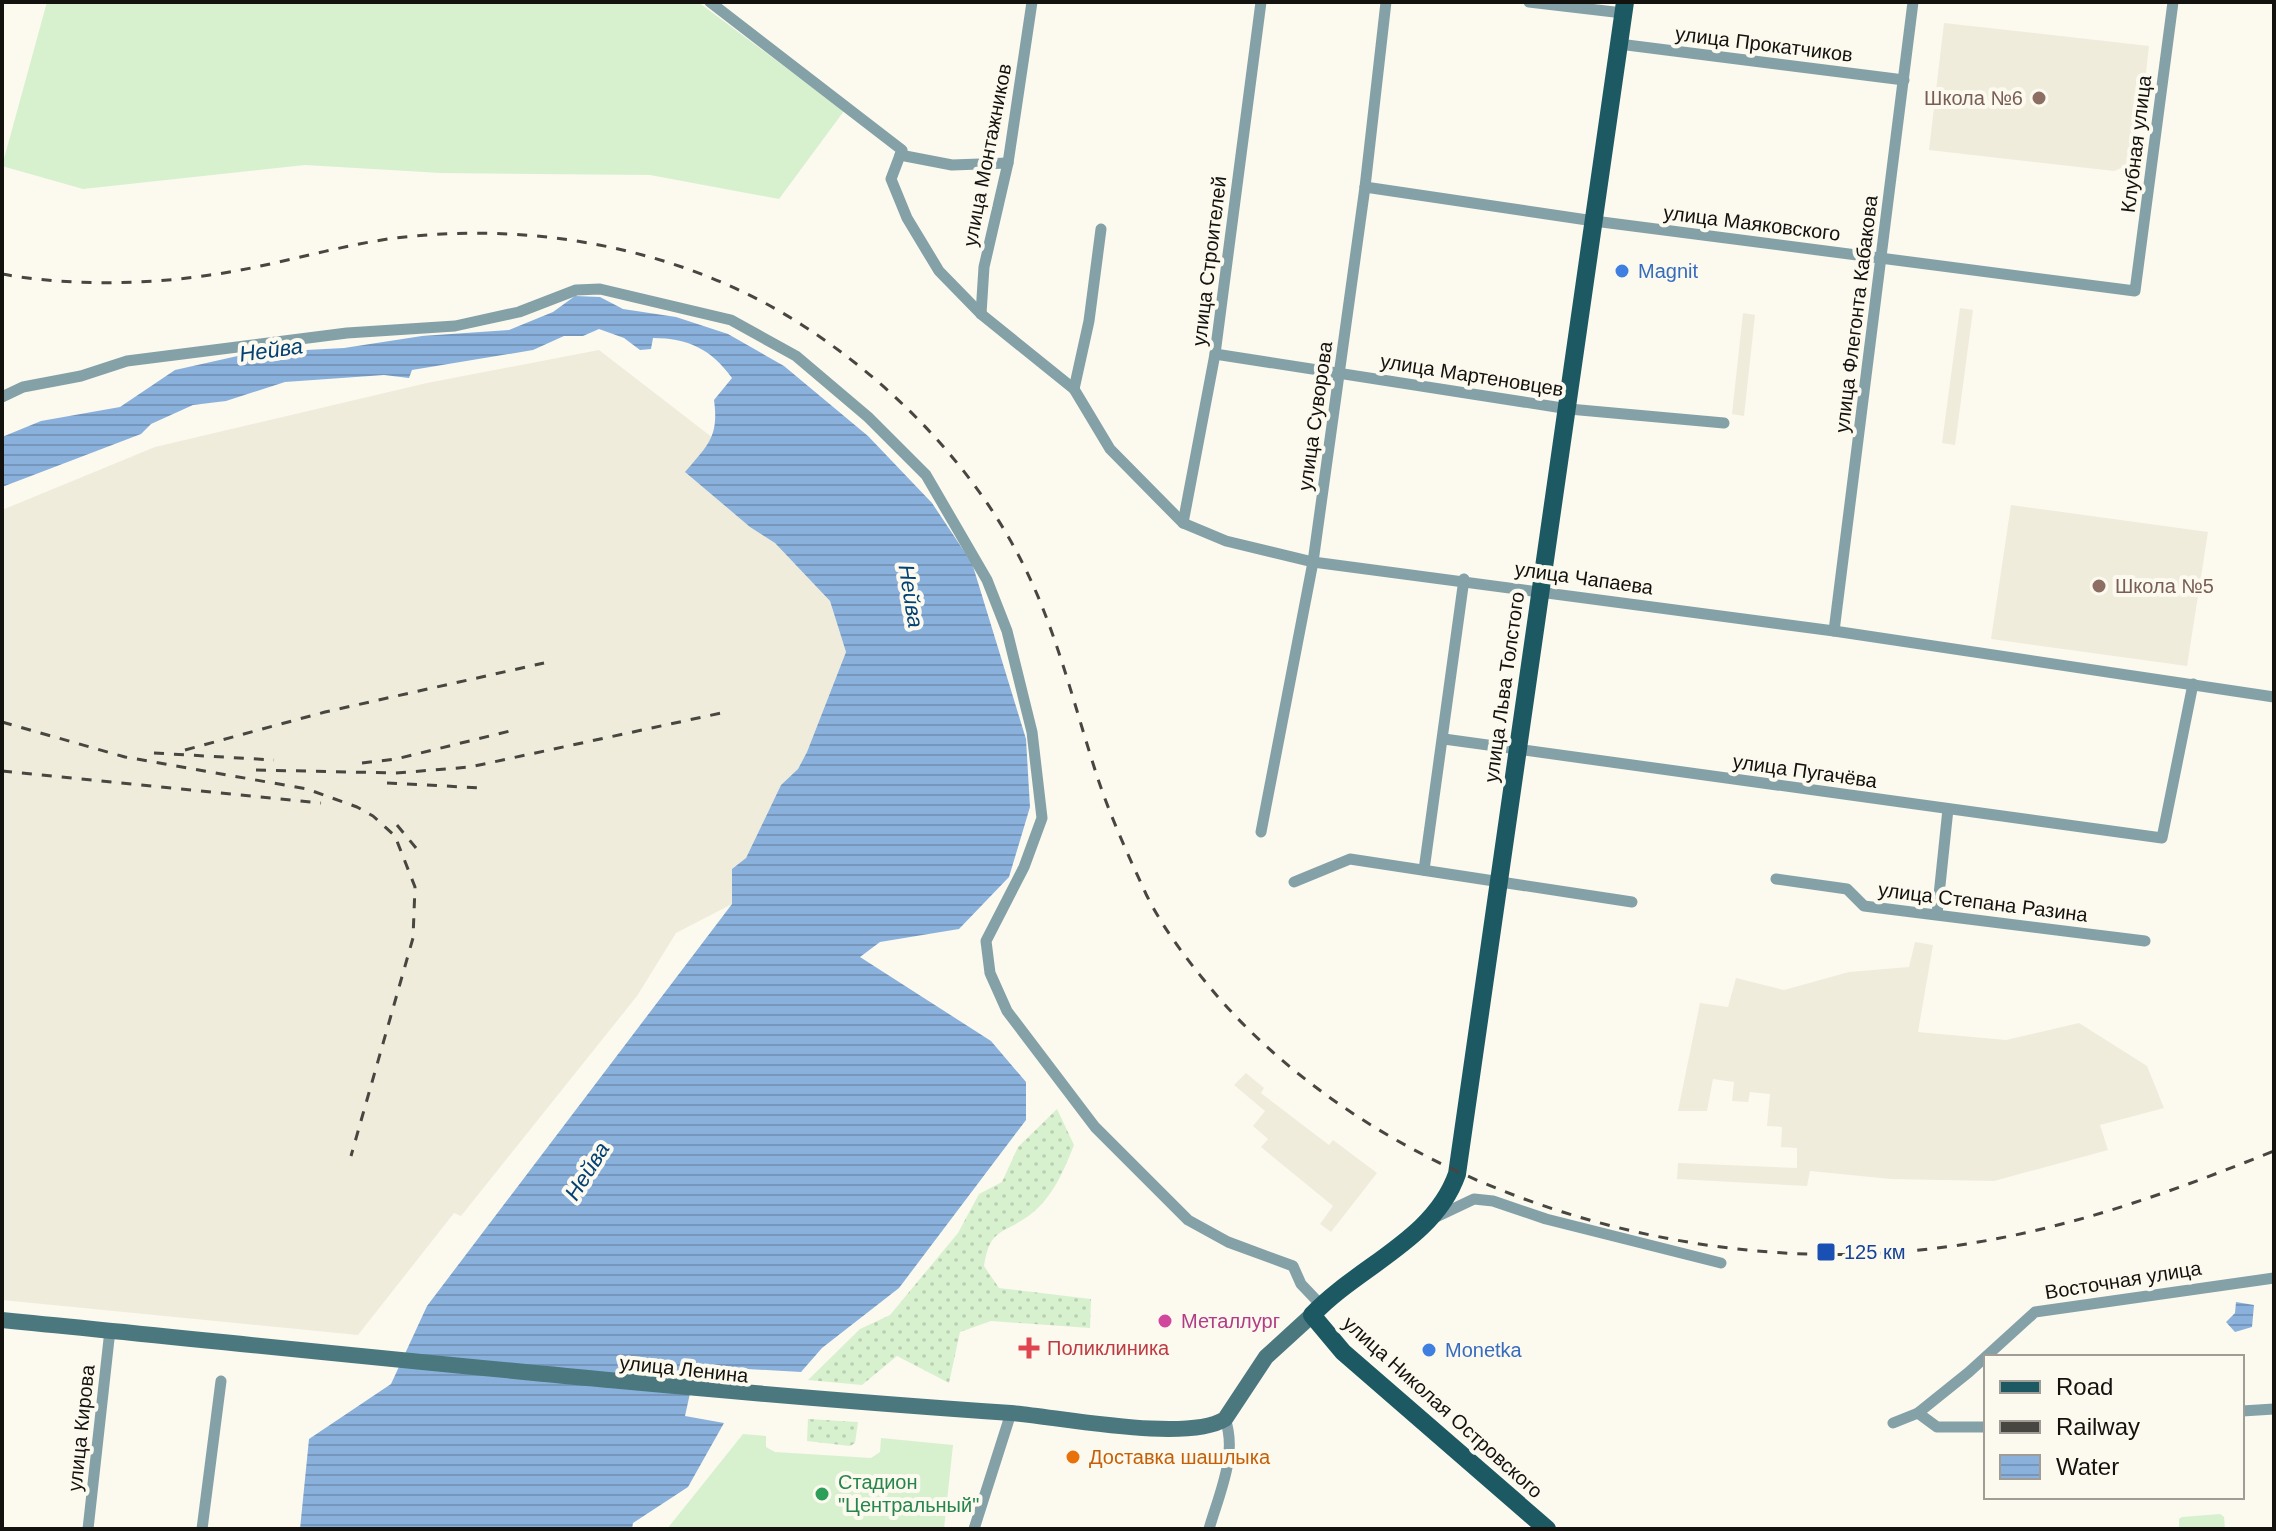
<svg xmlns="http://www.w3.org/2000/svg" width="2276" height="1531" viewBox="0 0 2276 1531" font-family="Helvetica,sans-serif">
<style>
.built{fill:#f0ecdb}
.grass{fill:url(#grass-dots)}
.garden{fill:#d7f1cf}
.water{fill:url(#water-rules)}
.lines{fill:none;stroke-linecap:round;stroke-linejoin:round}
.street{stroke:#84a1a7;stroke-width:11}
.secondary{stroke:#4b777f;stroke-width:16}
.primary{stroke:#1d5963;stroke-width:18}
.rail{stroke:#474640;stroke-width:3;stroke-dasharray:10 10;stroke-linecap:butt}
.education-dot{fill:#8d6e63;stroke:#fcf9ef;stroke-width:3}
.shop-dot{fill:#3f7fe0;stroke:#fcf9ef;stroke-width:3}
.transit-dot{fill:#1a4fb4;stroke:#fcf9ef;stroke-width:3}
.hotel-dot{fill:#d1479c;stroke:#fcf9ef;stroke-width:3}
.health-dot{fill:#e0444e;stroke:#fcf9ef;stroke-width:3}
.food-dot{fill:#e8710a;stroke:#fcf9ef;stroke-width:3}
.leisure-dot{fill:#2e9e5b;stroke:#fcf9ef;stroke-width:3}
.labels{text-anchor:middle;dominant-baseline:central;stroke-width:8;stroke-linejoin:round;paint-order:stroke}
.street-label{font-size:20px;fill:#13120e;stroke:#fcf9ef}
.education-label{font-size:20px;fill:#785e54;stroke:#fcf9ef;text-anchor:end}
.shop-label{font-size:20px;fill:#366cbe;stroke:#fcf9ef;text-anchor:start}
.transit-label{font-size:20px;fill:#164399;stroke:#fcf9ef;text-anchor:start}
.hotel-label{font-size:20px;fill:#b23c85;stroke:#fcf9ef;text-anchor:start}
.health-label{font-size:20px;fill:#be3a42;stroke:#fcf9ef;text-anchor:start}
.food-label{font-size:20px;fill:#c56008;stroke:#fcf9ef;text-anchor:start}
.leisure-label{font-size:20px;fill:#27864d;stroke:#fcf9ef;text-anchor:start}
.water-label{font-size:22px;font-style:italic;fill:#024174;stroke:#fcf9ef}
</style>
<defs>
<pattern id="grass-dots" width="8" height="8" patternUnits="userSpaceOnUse" patternTransform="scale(2)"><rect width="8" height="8" fill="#d7f1cf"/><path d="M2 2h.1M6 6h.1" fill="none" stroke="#b8ceb1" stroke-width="1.8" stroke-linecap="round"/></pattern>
<pattern id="water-rules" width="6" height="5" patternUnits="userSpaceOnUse" patternTransform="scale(2)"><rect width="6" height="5" fill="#8ab1db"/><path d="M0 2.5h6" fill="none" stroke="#7697bb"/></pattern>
</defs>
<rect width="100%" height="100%" fill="#fcf9ef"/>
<g class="built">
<path d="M 1944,23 L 2149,46 L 2136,162 L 2114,171 L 1929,150 Z"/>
<path d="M 1960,308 L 1973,310 L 1955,445 L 1942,443 Z"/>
<path d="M 1743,313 L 1755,315 L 1744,416 L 1732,414 Z"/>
<path d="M 599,350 L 713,438 L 686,473 L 750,527 L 775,543 L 830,601 L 846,652 L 807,752 L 798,769 L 781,785 L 746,858 L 732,869 L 732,904 L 676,933 L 637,996 L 461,1216 L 454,1213 L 358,1335 L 2,1300 L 2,510 L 155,447 L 427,383 Z"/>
<path d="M 2011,505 L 2208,532 L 2187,666 L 1991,639 Z"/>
<path d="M 1915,942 L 1933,945 L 1918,1032 L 2006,1040 L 2079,1023 L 2147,1066 L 2164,1108 L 2100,1125 L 2108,1150 L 1994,1181 L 1891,1179 L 1810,1171 L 1807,1186 L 1677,1179 L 1678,1163 L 1797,1168 L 1797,1148 L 1781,1147 L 1782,1127 L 1767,1126 L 1770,1094 L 1750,1092 L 1748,1102 L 1732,1101 L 1734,1082 L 1713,1079 L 1707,1111 L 1678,1111 L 1700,1003 L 1728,1007 L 1736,978 L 1784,990 L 1849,972 L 1909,967 Z"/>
<path d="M 1246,1073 L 1264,1088 L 1261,1093 L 1329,1145 L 1333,1140 L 1377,1173 L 1331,1232 L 1320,1224 L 1333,1206 L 1261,1147 L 1268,1139 L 1253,1126 L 1265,1111 L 1234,1085 Z"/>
</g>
<g class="grass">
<path d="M 1057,1109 L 1074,1145 C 1064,1170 1053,1197 1031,1214 C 1004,1235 990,1226 984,1266 L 999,1288 L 1091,1299 L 1090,1328 L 991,1321 L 960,1332 L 949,1383 L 897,1356 L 862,1385 L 808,1380 L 860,1329 L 890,1315 L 958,1233 L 979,1194 L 1002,1182 L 1018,1147 Z"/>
<path d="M 808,1419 L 858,1422 L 855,1443 L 850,1446 L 807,1441 Z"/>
</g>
<g class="garden">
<path d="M 47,2 L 698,2 L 844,111 L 779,199 L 650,175 L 441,173 L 305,165 L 83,189 L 2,166 Z"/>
<path d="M 743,1434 L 766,1436 L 766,1447 L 775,1452 L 871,1458 L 880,1452 L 881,1438 L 953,1445 L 944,1529 L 667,1529 Z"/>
<path d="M 2220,1514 L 2224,1517 L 2225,1529 L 2179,1529 L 2179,1519 L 2182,1517 Z"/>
</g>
<g class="water">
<path d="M 575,296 L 600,297 L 623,309 L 676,317 L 728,334 L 784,366 L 868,436 L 932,503 L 972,563 L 1026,739 L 1030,807 L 1009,877 L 959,929 L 880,942 L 860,957 L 991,1041 L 1026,1082 L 1026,1120 L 899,1288 L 822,1348 L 801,1372 L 696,1366 L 685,1416 L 724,1423 L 688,1487 L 633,1523 L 632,1529 L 300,1529 L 309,1439 L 391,1384 L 427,1306 L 732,904 L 732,869 L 746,858 L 781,785 L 798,769 L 807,752 L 846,652 L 830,601 L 775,543 L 750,527 L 685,472 C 708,445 719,437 714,400 L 732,378 C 711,349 688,338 653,338 L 651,349 L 640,350 L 624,338 L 599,329 L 583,336 L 564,336 L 533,350 L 412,370 L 409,378 L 384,375 L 285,382 L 226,401 L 193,405 L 151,424 L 141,434 L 2,487 L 2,437 L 41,421 L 120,407 L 175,370 L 251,353 L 344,348 L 422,336 L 509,330 L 553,312 Z"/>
<path d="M 2236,1302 L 2254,1305 L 2252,1327 L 2235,1332 L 2226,1322 L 2235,1313 Z"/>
</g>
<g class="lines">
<g class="street">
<path d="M 710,2 L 902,150 L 891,179 L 907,218 L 939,271 L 981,314 L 1074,389 L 1110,449 L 1183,523 L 1226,541 L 1313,562 L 1834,631 L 2274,697"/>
<path d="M 1529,2 L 1623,13"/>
<path d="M 1619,44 L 1904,80"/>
<path d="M 900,155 L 952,165 L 1008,163"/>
<path d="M 1365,187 L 1594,221 L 2135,291 L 2173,2"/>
<path d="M 981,314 L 984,267 L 1008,163 L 1032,2"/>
<path d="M 1215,354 L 1569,409 L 1724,423"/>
<path d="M 1074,389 L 1089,321 L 1101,229"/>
<path d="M 2,397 L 23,387 L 81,376 L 127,361 L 347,333 L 455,326 L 519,312 L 576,290 L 600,289 L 731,320 L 796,356 L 868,417 L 926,475 L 987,580 L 1007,631 L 1032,732 L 1042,818 L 1024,867 L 986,941 L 990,973 L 1007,1011 L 1095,1127 L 1188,1220 L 1228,1242 L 1293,1266 L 1301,1284 L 1321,1305"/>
<path d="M 1183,523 L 1215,354 L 1261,2"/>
<path d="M 1834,631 L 1913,2"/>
<path d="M 1444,739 L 2162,838 L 2193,684"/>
<path d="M 1261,832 L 1313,562 L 1365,187 L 1386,2"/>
<path d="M 1424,870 L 1464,579"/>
<path d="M 1776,879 L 1847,889 L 1864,906 L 2145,941"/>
<path d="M 1294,882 L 1350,859 L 1632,902"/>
<path d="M 1937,914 L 1948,809"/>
<path d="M 1436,1217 L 1474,1199 L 1493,1201 L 1546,1219 L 1721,1263"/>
<path d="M 2242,1411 L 2274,1409"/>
<path d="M 1918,1413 L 1937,1427 L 1986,1427"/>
<path d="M 1893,1423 L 1918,1413 L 1969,1372 L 2035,1312 L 2274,1278"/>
<path d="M 88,1529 L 110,1330"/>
<path d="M 202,1529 L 221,1381"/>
<path d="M 974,1529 L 1011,1413"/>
<path d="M 1209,1529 C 1219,1494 1238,1454 1225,1419"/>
</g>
<path class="secondary" d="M 2,1320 C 338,1353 674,1390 1011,1413 C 1060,1417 1186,1443 1225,1419 L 1266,1357 L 1312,1315"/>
<path class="primary" d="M 1547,1529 L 1343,1352 L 1312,1315 C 1358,1266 1434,1240 1457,1174 L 1625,2"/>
<g class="rail">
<path d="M 2,274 C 69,286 142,285 210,275 C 270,267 328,248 388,239 C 528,220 682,247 802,325 C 894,384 977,470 1025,568 C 1058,635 1075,709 1098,779 C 1111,818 1129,857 1146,894 C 1164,931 1192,966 1218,997 C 1379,1181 1659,1271 1899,1252 C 2035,1241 2149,1201 2274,1151"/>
<path d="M 2,722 L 125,757 L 307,789 L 357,807 L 373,816 L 395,836 L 415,887 L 413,938 L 351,1156"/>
<path d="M 185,750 L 325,712 L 544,663"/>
<path d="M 154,753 L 274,760"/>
<path d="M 362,763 L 396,759 L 510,731"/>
<path d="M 256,770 L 396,773 L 470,767 L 726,712"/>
<path d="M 2,771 L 321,803"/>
<path d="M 387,783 L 483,788"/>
<path d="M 397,825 L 416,848"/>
</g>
</g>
<g class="education-dot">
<circle cx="2039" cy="98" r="8"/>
<circle cx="2099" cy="586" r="8"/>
</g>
<g class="shop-dot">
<circle cx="1622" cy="271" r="8"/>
<circle cx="1429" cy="1350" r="8"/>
</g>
<rect class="transit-dot" x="1816" y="1242" width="20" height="20" rx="4"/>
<circle class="hotel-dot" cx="1165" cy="1321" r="8"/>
<path class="health-dot" d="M1025 1336h8v8h8v8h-8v8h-8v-8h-8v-8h8z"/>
<circle class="food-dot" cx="1073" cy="1457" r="8"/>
<circle class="leisure-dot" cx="822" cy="1494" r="8"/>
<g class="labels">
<g class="street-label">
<text transform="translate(1764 44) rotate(7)">улица Прокатчиков</text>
<text transform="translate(2136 144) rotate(-83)">Клубная улица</text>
<text transform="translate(987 155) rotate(-79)">улица Монтажников</text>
<text transform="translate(1752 223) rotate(7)">улица Маяковского</text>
<text transform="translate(1209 261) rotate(-83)">улица Строителей</text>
<text transform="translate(1856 314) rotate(-83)">улица Флегонта Кабакова</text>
<text transform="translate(1472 375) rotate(9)">улица Мартеновцев</text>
<text transform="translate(1315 416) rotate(-82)">улица Суворова</text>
<text transform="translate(1584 578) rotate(8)">улица Чапаева</text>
<text transform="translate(1504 687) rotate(-82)">улица Льва Толстого</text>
<text transform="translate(1805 771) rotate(8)">улица Пугачёва</text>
<text transform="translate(1983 902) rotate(7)">улица Степана Разина</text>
<text transform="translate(2123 1280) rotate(-9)">Восточная улица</text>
<text transform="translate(684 1369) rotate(6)">улица Ленина</text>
<text transform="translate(1443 1407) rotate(42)">улица Николая Островского</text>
<text transform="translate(81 1428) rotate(-84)">улица Кирова</text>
</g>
<g class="education-label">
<text x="2023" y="98">Школа №6</text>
<text x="2115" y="586" text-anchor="start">Школа №5</text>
</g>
<g class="shop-label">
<text x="1638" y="271">Magnit</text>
<text x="1445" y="1350">Monetka</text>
</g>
<g class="transit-label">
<text x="1844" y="1252">125 км</text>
</g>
<g class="hotel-label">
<text x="1181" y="1321">Металлург</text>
</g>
<g class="health-label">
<text x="1047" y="1348">Поликлиника</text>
</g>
<g class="food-label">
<text x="1089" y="1457">Доставка шашлыка</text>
</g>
<g class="leisure-label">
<text x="838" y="1482">Стадион<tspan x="838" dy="23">"Центральный"</tspan></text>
</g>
<g class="water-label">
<text transform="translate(271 350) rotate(-8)">Нейва</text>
<text transform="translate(911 596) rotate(81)">Нейва</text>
<text transform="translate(587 1171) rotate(-58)">Нейва</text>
</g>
</g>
<rect width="2276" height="1531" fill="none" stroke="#13120e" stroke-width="8"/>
<rect x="1984" y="1355" width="260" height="144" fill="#fcf9ef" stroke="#9f9d95" stroke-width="2"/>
<rect x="2000" y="1381" width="40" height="12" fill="#1d5963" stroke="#9f9d95" stroke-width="2"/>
<text x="2056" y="1395" font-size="24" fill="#13120e">Road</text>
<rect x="2000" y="1421" width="40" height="12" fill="#474640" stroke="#9f9d95" stroke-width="2"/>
<text x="2056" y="1435" font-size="24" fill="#13120e">Railway</text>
<rect x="2000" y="1455" width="40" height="24" fill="url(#water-rules)" stroke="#9f9d95" stroke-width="2"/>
<text x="2056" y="1475" font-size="24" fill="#13120e">Water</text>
</svg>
